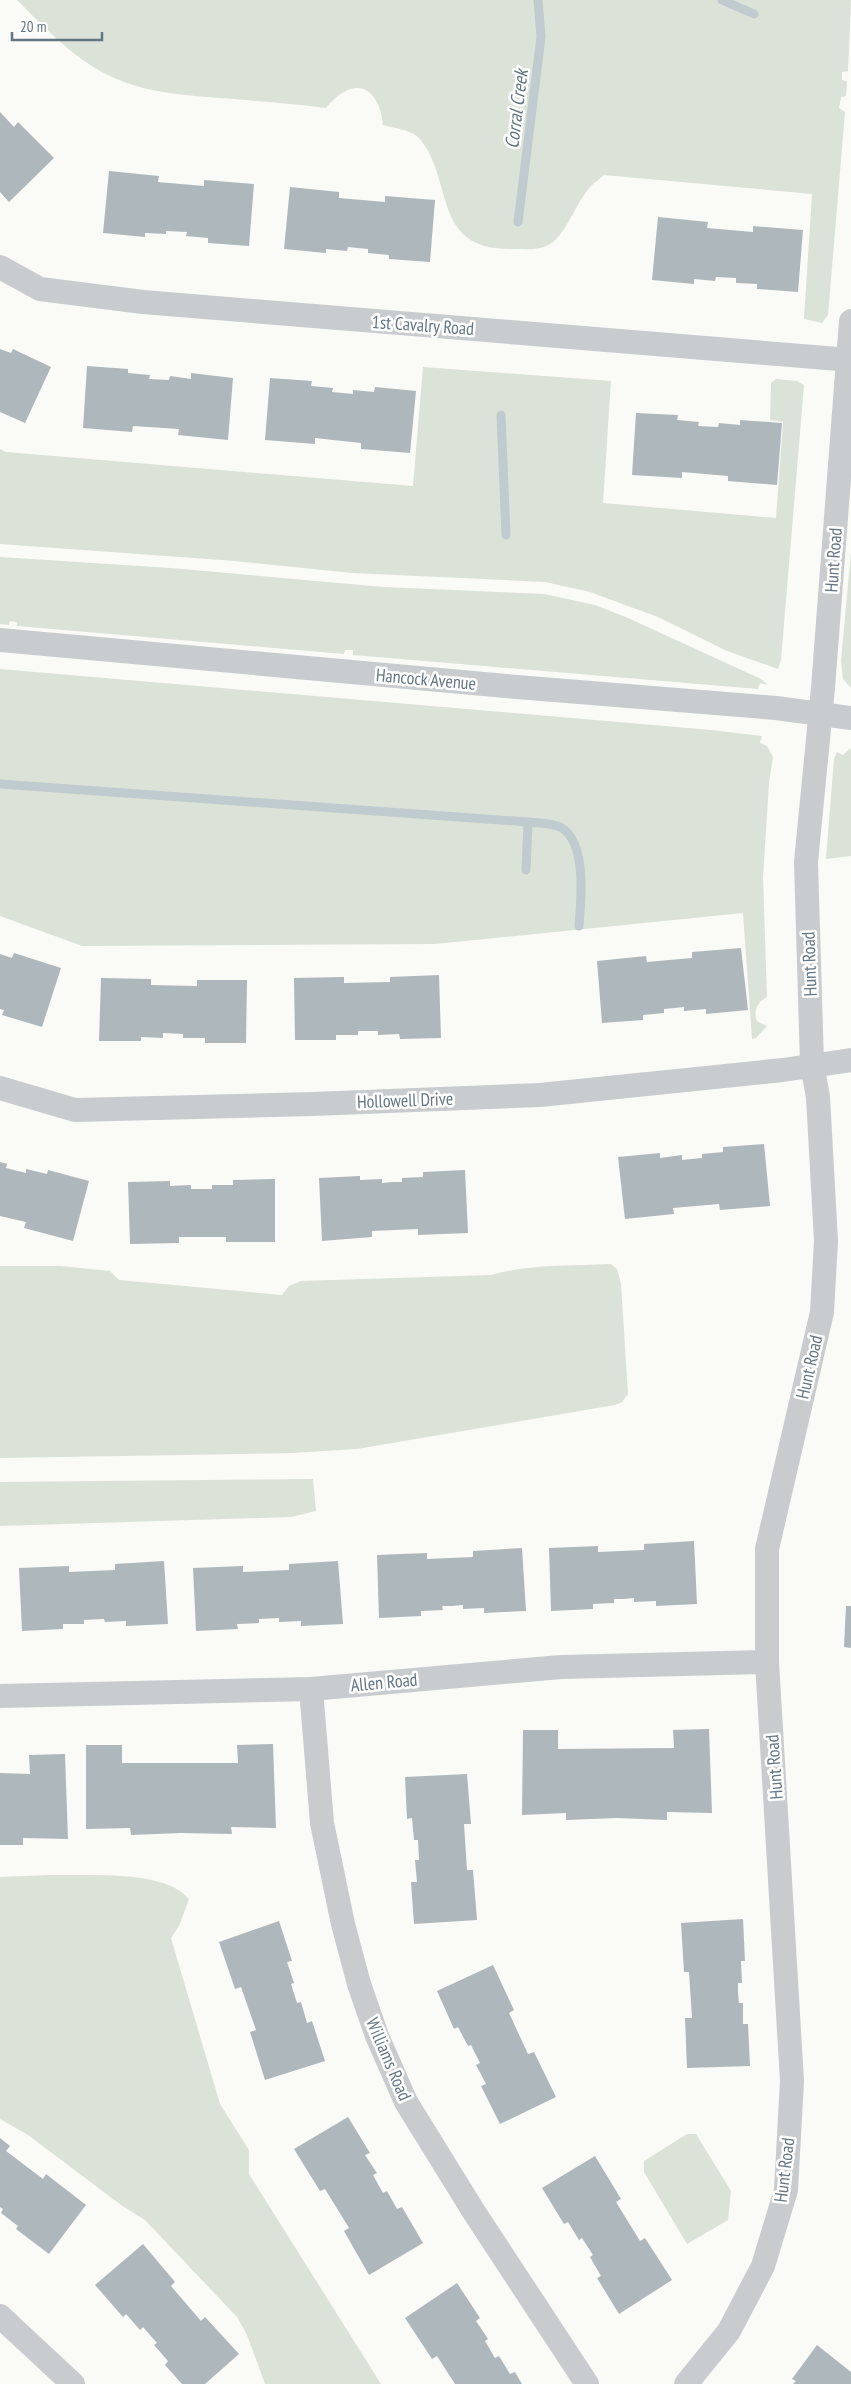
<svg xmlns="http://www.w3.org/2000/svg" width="851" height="2384" viewBox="0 0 851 2384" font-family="'PT Sans Narrow',sans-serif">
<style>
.green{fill:#dbe2d8}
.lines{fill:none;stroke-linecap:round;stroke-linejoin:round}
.stream{stroke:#c0cbcf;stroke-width:9}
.building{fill:#aeb7bc}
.street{stroke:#c8cccf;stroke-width:24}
.labels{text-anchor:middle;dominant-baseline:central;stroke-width:5;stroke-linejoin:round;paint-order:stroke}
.street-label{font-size:18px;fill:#647583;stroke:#fff}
.water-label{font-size:19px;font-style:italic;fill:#5f747c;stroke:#fff}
</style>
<rect width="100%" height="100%" fill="#fafaf7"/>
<g class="green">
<path d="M 17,0 L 851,0 L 848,71 L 842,72 L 842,80 L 847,81 L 846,96 L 841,97 L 839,108 L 845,112 L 828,315 L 822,323 L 804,319 L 812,194 L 604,175 C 598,180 591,185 587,191 C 575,206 568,229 553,242 C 542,251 527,249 513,249 C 430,251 455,179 419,138 C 412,130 393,128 383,125 C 379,84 352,75 326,108 C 296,104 265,102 235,99 C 195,96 144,94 108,75 C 73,58 44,27 17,0 Z"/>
<path d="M 423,367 L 611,381 L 603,503 L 776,518 L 783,422 L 770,420 L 771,383 L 776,379 L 797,381 L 804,385 L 781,660 L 778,669 L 727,651 L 658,617 L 590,592 L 545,582 L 352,573 L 235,561 L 0,544 L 0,449 L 6,452 L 413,486 Z"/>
<path d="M 851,552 L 851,688 L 843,679 L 841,661 Z"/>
<path d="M 0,557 L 171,568 L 384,587 L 544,594 L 595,605 L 628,618 L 761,679 L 768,685 L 760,683 L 758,689 L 353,655 L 353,650 L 345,650 L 344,654 L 17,626 L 17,622 L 10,621 L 9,625 L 0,624 Z"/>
<path d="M 0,669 L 711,730 L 762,736 L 760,743 L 767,746 L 773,757 L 769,783 L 763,878 L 767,997 C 757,1003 753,1010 757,1021 L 767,1026 L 756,1038 L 752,1039 L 743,913 L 435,944 L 82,946 L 0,916 Z"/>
<path d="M 851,748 L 851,856 L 826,859 L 834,759 L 837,752 L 843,755 Z"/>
<path d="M 611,1264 L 617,1269 L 621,1284 L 628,1394 L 622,1402 L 615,1405 L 357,1449 L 293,1453 L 0,1458 L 0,1266 L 60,1266 L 110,1271 L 119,1280 L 282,1295 L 289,1286 L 301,1281 L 491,1275 C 529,1264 571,1266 611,1264 Z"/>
<path d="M 313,1479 L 316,1511 L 291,1517 L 0,1526 L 0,1482 Z"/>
<path d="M 49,1875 C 85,1876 165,1869 189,1899 L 179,1926 L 171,1938 L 220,2104 L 249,2150 L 249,2174 L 381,2384 L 265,2384 L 247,2335 L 237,2317 L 145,2220 L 121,2205 L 28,2135 L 0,2119 L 0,1877 Z"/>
<path d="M 687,2134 L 696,2134 L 731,2191 L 728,2220 L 687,2244 L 644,2172 L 644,2161 Z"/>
</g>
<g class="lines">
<g class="stream">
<path d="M 722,0 L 754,14"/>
<path d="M 518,222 L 541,37 L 538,0"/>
<path d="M 501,415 L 506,535"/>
<path d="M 0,784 L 528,822 C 538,823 554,823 562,828 C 587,844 581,901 579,926"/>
<path d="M 526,870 L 528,822"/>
</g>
</g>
<g class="building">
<path d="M 0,112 L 14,127 L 18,122 L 54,158 L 9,202 L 0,192 Z"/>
<path d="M 109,171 L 159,176 L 158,182 L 204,186 L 204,180 L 254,184 L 249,246 L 208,243 L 208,238 L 186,236 L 187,232 L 166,231 L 166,234 L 145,233 L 145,237 L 103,233 Z"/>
<path d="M 290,187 L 339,192 L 339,198 L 385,202 L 385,196 L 435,200 L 430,262 L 389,259 L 389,255 L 368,253 L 368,249 L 348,247 L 347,251 L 326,249 L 326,253 L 284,249 Z"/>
<path d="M 658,217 L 708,222 L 707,228 L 753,232 L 753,226 L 803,230 L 798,292 L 757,289 L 757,284 L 736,283 L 736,278 L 716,277 L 715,281 L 694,279 L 694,284 L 652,280 Z"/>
<path d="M 0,349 L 11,353 L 13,349 L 51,367 L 25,423 L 0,412 Z"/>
<path d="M 87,366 L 128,369 L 128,373 L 150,375 L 149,379 L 169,380 L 170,376 L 191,379 L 191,373 L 233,378 L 228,440 L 178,435 L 179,429 L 133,426 L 132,432 L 83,428 Z"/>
<path d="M 270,378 L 312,381 L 311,386 L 333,388 L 332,392 L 353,394 L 353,390 L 374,392 L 375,387 L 416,391 L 410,453 L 361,449 L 361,443 L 315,438 L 315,444 L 265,440 Z"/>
<path d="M 636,413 L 678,415 L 677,420 L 699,422 L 698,426 L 718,427 L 719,423 L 740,425 L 740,420 L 782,423 L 777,485 L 728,481 L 728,476 L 682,472 L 682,478 L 632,475 Z"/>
<path d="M 741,948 L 748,1010 L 706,1014 L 706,1009 L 684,1011 L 684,1007 L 664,1009 L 664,1013 L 643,1015 L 643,1020 L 602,1023 L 597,961 L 646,956 L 647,962 L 692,958 L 692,952 Z"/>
<path d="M 14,953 L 61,968 L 42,1027 L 2,1015 L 4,1010 L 0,1009 L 0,954 L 12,958 Z"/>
<path d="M 439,975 L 441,1038 L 400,1039 L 399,1034 L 378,1035 L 378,1031 L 358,1031 L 358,1035 L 336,1035 L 336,1040 L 295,1040 L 294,978 L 344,977 L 344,983 L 390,982 L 390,977 Z"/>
<path d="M 101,978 L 151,979 L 151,985 L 197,986 L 197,980 L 247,980 L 246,1043 L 205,1043 L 205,1038 L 183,1038 L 183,1034 L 163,1033 L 163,1038 L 141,1037 L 141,1041 L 99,1041 Z"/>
<path d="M 764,1144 L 770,1206 L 720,1210 L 719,1204 L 673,1208 L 674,1214 L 625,1219 L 618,1157 L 660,1153 L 660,1158 L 682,1155 L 682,1160 L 702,1158 L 702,1154 L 723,1152 L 723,1147 Z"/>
<path d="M 0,1162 L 7,1164 L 6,1168 L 26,1173 L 26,1169 L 47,1174 L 48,1170 L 89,1181 L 73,1241 L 24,1228 L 26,1222 L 0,1216 Z"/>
<path d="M 465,1170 L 468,1233 L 418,1235 L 418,1229 L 372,1231 L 372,1237 L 322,1241 L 319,1178 L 360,1176 L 360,1180 L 382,1179 L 382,1183 L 392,1182 L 402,1182 L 402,1178 L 423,1177 L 423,1172 Z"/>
<path d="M 275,1179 L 275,1242 L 226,1242 L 226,1237 L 179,1237 L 179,1243 L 130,1244 L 128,1182 L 170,1181 L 170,1186 L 191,1185 L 191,1189 L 212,1189 L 212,1185 L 233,1185 L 233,1180 Z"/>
<path d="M 694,1541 L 697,1604 L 656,1606 L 656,1601 L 634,1602 L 634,1598 L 624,1599 L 614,1599 L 614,1603 L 593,1604 L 593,1609 L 551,1611 L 549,1548 L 598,1546 L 598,1552 L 644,1550 L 644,1544 Z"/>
<path d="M 522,1548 L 526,1611 L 484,1613 L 484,1608 L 463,1609 L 463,1605 L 452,1606 L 442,1606 L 443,1610 L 421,1611 L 421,1616 L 379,1618 L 377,1555 L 427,1553 L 427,1559 L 473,1557 L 473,1551 Z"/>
<path d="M 164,1561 L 168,1624 L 126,1626 L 126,1621 L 105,1622 L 104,1619 L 84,1620 L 84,1624 L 63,1624 L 63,1629 L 22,1631 L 19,1568 L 69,1566 L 69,1572 L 115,1570 L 115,1564 Z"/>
<path d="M 338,1561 L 343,1624 L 301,1626 L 301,1621 L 279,1622 L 279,1618 L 259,1619 L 259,1623 L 237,1624 L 238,1629 L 196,1631 L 193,1568 L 243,1566 L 243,1572 L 289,1570 L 289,1564 Z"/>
<path d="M 846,1606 L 851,1606 L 851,1648 L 844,1647 Z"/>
<path d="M 709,1729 L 712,1813 L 667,1812 L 667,1820 L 617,1818 L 566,1820 L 566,1813 L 522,1815 L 523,1730 L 558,1730 L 558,1749 L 674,1748 L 673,1730 Z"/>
<path d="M 273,1744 L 276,1828 L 231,1827 L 232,1834 L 181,1833 L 131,1835 L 130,1828 L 86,1829 L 86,1745 L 122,1745 L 122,1763 L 238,1763 L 237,1745 Z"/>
<path d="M 65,1754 L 68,1839 L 23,1838 L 23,1845 L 0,1845 L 0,1773 L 30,1774 L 29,1755 Z"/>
<path d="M 467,1774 L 471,1824 L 464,1824 L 467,1870 L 473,1870 L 477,1920 L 414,1924 L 411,1882 L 417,1882 L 415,1860 L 419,1860 L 418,1840 L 414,1840 L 412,1818 L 407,1819 L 405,1777 Z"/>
<path d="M 743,1919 L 745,1961 L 741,1961 L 742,1983 L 738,1983 L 738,1993 L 739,2003 L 743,2003 L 743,2024 L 748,2024 L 750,2066 L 687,2068 L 685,2018 L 692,2018 L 689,1972 L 684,1972 L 681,1923 Z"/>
<path d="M 279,1921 L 292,1961 L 287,1962 L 294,1983 L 291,1984 L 297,2003 L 301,2002 L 307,2023 L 312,2021 L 325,2061 L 265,2080 L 250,2032 L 256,2030 L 241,1987 L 235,1989 L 219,1942 Z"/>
<path d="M 493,1965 L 514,2010 L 509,2013 L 528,2054 L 534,2052 L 556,2097 L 500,2124 L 481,2086 L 486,2084 L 476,2065 L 480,2063 L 471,2045 L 468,2046 L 458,2027 L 454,2029 L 437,1991 Z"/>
<path d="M 348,2117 L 370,2153 L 365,2155 L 377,2173 L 373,2175 L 383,2193 L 387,2191 L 397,2209 L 402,2207 L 423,2243 L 369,2275 L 344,2231 L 349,2228 L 325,2189 L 320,2191 L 294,2149 Z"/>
<path d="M 0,2138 L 10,2146 L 6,2151 L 43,2179 L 46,2174 L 86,2205 L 49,2254 L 16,2229 L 18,2226 L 1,2213 L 3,2209 L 0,2207 Z"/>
<path d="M 595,2156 L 621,2199 L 616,2202 L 640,2241 L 645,2238 L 672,2280 L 619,2314 L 597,2278 L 601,2276 L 590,2257 L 593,2255 L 582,2238 L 579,2240 L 568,2222 L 564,2224 L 542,2188 Z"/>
<path d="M 143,2244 L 175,2282 L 171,2286 L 201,2321 L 205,2317 L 239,2354 L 205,2384 L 182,2384 L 165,2365 L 168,2361 L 154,2345 L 157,2343 L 143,2327 L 140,2330 L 126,2314 L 123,2317 L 95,2285 Z"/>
<path d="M 457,2283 L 480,2318 L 476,2321 L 488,2339 L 485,2341 L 495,2358 L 499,2356 L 510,2374 L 515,2372 L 522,2384 L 455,2384 L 437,2356 L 432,2359 L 405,2318 Z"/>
<path d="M 817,2345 L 851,2372 L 851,2384 L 793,2384 L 796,2381 L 792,2379 Z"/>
</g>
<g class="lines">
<g class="street">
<path d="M 0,267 L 40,289 L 143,302 L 851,360"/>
<path d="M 0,640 L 517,687 L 776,708 L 851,718"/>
<path d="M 0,1088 L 75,1110 L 313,1104 L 540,1095 L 783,1070 L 851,1060"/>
<path d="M 311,1689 L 322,1823 L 343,1924 L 359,1984 L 377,2036 L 406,2102 L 474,2212 L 587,2384"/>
<path d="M 0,1696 L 311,1689 L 561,1667 L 767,1662"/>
<path d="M 0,2316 L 73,2384"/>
<path d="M 686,2384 L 729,2331 L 763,2266 L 786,2190 L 792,2081 L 767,1662 L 767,1549 L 822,1312 L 826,1241 L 818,1097 L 812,1064 L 806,862 L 823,688 L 851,321"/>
</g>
</g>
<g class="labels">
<g class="street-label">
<text transform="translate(423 325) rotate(4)">1st Cavalry Road</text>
<text transform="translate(833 560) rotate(-86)">Hunt Road</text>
<text transform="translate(426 679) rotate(5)">Hancock Avenue</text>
<text transform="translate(809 964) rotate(-92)">Hunt Road</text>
<text transform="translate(405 1100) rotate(-2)">Hollowell Drive</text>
<text transform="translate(809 1367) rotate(-77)">Hunt Road</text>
<text transform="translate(384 1682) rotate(-5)">Allen Road</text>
<text transform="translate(774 1767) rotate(-94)">Hunt Road</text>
<text transform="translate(389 2059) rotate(67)">Williams Road</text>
<text transform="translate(784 2170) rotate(-83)">Hunt Road</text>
</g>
<g class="water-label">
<text transform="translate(516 109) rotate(-83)">Corral Creek</text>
</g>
</g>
<path d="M12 32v8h90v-8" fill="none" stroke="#647583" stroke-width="2.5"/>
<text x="20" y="32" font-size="15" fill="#647583" stroke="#ffffff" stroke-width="4" paint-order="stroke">20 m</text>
</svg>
